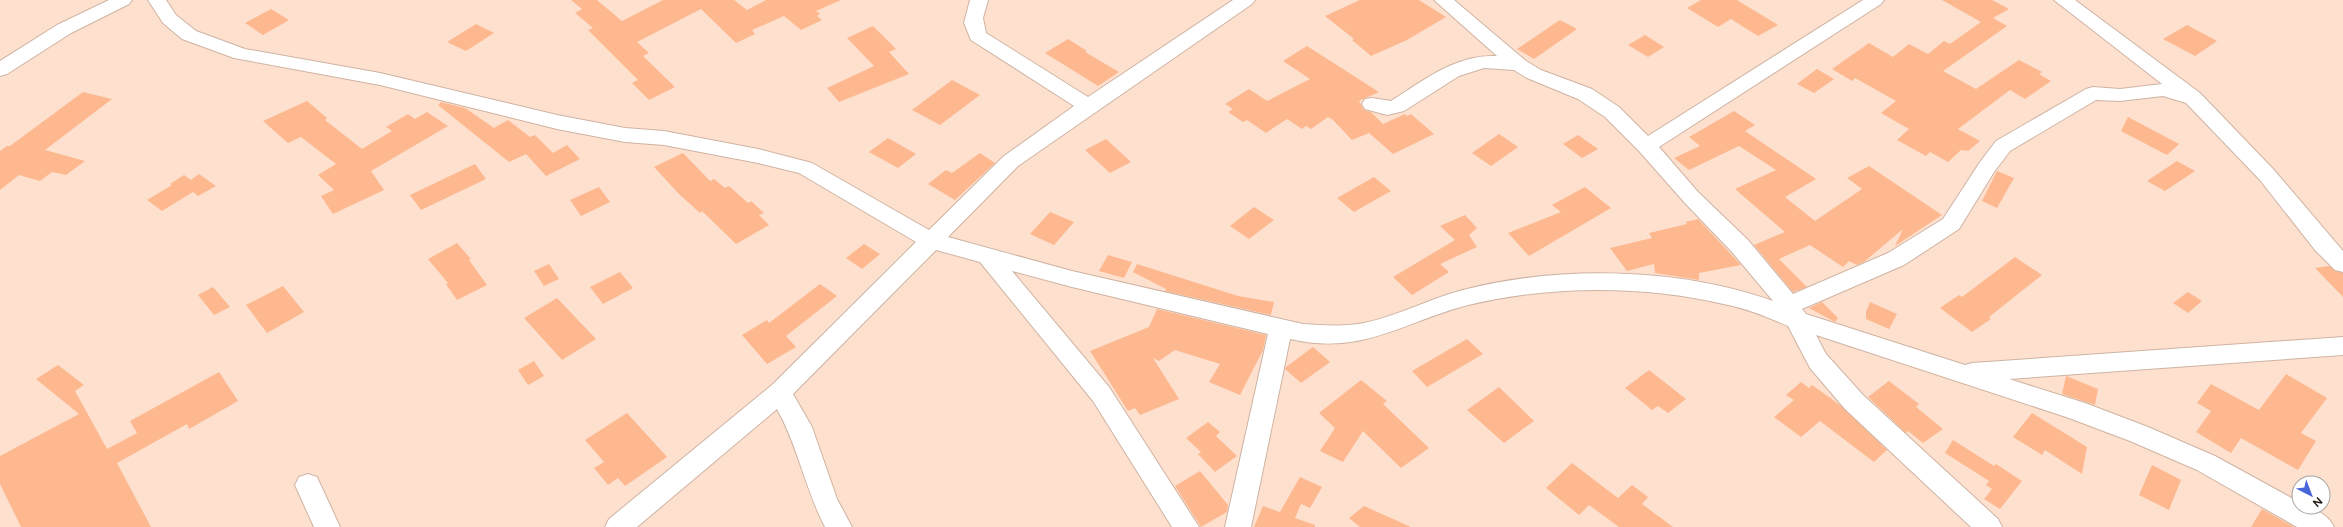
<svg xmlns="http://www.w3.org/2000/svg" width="2343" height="527" viewBox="0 0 2343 527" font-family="Figtree,sans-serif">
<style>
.building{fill:#fdb88f}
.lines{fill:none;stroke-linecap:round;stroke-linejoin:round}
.minor-casing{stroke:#cfb3a2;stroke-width:2}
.minor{fill:#fff;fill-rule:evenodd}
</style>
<rect width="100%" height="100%" fill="#fee0cf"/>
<g class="building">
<path d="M 571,0 L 597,0 L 622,21 L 663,0 L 734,0 L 747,10 L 766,0 L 841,0 L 816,11 L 820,14 L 817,16 L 822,20 L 801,30 L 784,16 L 752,30 L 755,34 L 736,43 L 701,9 L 637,42 L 649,53 L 643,56 L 675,87 L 649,100 L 632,83 L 638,80 L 588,30 L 593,28 L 575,13 L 582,9 Z"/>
<path d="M 1360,0 L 1419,0 L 1446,17 L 1407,40 L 1371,56 L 1352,40 L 1354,39 L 1325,16 Z"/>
<path d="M 1701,0 L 1737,0 L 1778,25 L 1758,36 L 1731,19 L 1718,27 L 1687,8 Z"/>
<path d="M 1942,0 L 1992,0 L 2009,9 L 1993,18 L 2007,26 L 1943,71 L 1976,89 L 2019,60 L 2042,72 L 2039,74 L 2051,81 L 2025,99 L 2010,90 L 1958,129 L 1980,141 L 1968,151 L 1961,150 L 1948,162 L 1930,152 L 1926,156 L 1897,140 L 1909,129 L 1881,113 L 1896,101 L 1855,78 L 1852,81 L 1832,69 L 1869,43 L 1893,57 L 1909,44 L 1928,54 L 1944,41 L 1950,44 L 1981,22 Z"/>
<path d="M 271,9 L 289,20 L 263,35 L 245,23 Z"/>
<path d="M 1560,20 L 1577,29 L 1534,59 L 1517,49 Z"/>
<path d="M 476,24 L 494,33 L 466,51 L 447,42 Z"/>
<path d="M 2187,25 L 2217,41 L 2195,56 L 2163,39 Z"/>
<path d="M 873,26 L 896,49 L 889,52 L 909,74 L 839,102 L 827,88 L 874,66 L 847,38 Z"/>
<path d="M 1645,35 L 1664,47 L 1648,57 L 1628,45 Z"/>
<path d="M 1068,39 L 1087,51 L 1085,52 L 1119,72 L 1098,86 L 1045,53 Z"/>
<path d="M 1307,46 L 1379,92 L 1359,101 L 1364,110 L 1371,112 L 1383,124 L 1405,114 L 1407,116 L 1411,114 L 1434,134 L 1393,154 L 1369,133 L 1352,140 L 1333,120 L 1328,117 L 1311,129 L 1306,126 L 1302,129 L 1287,119 L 1266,133 L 1247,120 L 1243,122 L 1228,112 L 1233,109 L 1225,104 L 1249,89 L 1267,101 L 1310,79 L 1283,61 Z"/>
<path d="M 1817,69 L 1834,79 L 1814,93 L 1797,84 Z"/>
<path d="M 952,80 L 980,95 L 940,125 L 912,110 Z"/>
<path d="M 83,92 L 112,99 L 45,150 L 85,161 L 66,175 L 52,172 L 40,181 L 19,175 L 0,190 L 0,151 L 7,146 L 10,146 Z"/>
<path d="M 307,101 L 327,118 L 325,120 L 362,149 L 392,131 L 386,127 L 408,114 L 415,119 L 427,112 L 448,126 L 371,171 L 384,190 L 333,214 L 321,196 L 334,190 L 318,175 L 336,164 L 301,137 L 288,143 L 263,121 Z"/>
<path d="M 441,102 L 465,108 L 494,128 L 508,120 L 530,137 L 535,135 L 553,153 L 567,145 L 580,159 L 546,176 L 526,154 L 509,162 L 438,105 Z"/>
<path d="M 1734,111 L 1755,125 L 1745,131 L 1816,179 L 1785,197 L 1815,221 L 1862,189 L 1847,178 L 1869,166 L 1942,215 L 1895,246 L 1903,229 L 1864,262 L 1857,265 L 1849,261 L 1843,267 L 1810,245 L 1779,259 L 1807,287 L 1793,292 L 1754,245 L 1785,232 L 1735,189 L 1776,170 L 1739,146 L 1689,170 L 1674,158 L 1700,146 L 1689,137 Z"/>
<path d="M 2128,117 L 2179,144 L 2167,155 L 2121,131 Z"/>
<path d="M 1499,134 L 1518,147 L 1491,166 L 1472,153 Z"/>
<path d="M 1578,135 L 1598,149 L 1582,158 L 1563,144 Z"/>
<path d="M 888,138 L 916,154 L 898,168 L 869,152 Z"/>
<path d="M 1106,139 L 1131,162 L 1110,173 L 1085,150 Z"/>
<path d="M 683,153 L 710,181 L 714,179 L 725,188 L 729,186 L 748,203 L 751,201 L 764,213 L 759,215 L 769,225 L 736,244 L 702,211 L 700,213 L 679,194 L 654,167 Z"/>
<path d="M 980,153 L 995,163 L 955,200 L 928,184 L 946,170 L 952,173 Z"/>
<path d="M 2177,161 L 2195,171 L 2165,191 L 2147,181 Z"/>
<path d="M 475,164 L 486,179 L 421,210 L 410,195 Z"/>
<path d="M 1997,171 L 2014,178 L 1997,208 L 1982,201 Z"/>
<path d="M 199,174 L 216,186 L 198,196 L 193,192 L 162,211 L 147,200 L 172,185 L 170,184 L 184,175 L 191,180 Z"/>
<path d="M 1374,177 L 1391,191 L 1354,212 L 1337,198 Z"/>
<path d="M 599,187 L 610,202 L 581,216 L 570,200 Z"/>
<path d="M 1585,187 L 1611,208 L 1529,256 L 1508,233 L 1561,212 L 1552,205 Z"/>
<path d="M 1254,207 L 1274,220 L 1249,239 L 1230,226 Z"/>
<path d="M 1050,212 L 1074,222 L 1054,245 L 1030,234 Z"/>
<path d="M 1465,215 L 1477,228 L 1469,235 L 1477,247 L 1440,264 L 1449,272 L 1412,295 L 1393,277 L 1455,240 L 1440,226 Z"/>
<path d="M 1698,219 L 1741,265 L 1699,273 L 1699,280 L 1655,273 L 1654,264 L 1627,271 L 1610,248 L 1652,238 L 1649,233 L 1687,224 L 1685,222 Z"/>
<path d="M 457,243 L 471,259 L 469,260 L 487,285 L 457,300 L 446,284 L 448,283 L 428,259 Z"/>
<path d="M 864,244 L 880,254 L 862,269 L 846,258 Z"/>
<path d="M 1108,255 L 1132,262 L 1124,278 L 1099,271 Z"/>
<path d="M 2015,257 L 2042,275 L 1989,317 L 1991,319 L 1972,332 L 1940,308 L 1959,295 L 1962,297 Z"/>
<path d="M 549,264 L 559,279 L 544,286 L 534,271 Z"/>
<path d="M 1137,264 L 1238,296 L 1274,302 L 1271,315 L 1165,291 L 1166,289 L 1133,272 Z"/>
<path d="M 2329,266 L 2335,271 L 2343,273 L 2343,297 L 2315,268 Z"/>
<path d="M 620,272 L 633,288 L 603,304 L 590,287 Z"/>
<path d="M 820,284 L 837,296 L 786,336 L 796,347 L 767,364 L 742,335 L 767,320 L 769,323 Z"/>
<path d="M 283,286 L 304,312 L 267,333 L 246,305 Z"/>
<path d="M 213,287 L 230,307 L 214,315 L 198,295 Z"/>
<path d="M 2188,292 L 2202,301 L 2188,313 L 2173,303 Z"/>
<path d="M 557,298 L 596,339 L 562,360 L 524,318 Z"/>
<path d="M 1822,302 L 1838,318 L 1835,322 L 1809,308 Z"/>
<path d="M 1870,302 L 1897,314 L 1889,329 L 1866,319 L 1866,312 Z"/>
<path d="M 1157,309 L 1266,335 L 1263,350 L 1240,395 L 1209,382 L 1220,364 L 1175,350 L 1159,361 L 1153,358 L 1179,399 L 1140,415 L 1135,408 L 1128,411 L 1090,351 L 1149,327 Z"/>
<path d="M 1467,339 L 1483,354 L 1427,387 L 1412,371 Z"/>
<path d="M 1313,347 L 1330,362 L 1301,383 L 1285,369 L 1286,367 Z"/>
<path d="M 534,361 L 544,376 L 528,385 L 518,370 Z"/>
<path d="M 58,365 L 84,385 L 75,391 L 107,449 L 137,433 L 130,421 L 219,372 L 238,401 L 189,429 L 187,424 L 117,463 L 151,527 L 21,527 L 0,484 L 0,456 L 79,414 L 36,379 Z"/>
<path d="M 1649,370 L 1686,399 L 1668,413 L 1658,406 L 1652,410 L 1625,388 Z"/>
<path d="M 2286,374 L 2327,398 L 2301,433 L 2316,441 L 2298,470 L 2241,438 L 2231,453 L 2196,432 L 2211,411 L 2197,403 L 2211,384 L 2259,410 Z"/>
<path d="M 2066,376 L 2098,389 L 2095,405 L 2062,394 Z"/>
<path d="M 1361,380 L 1387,401 L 1383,404 L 1429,448 L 1401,468 L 1363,431 L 1343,462 L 1320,451 L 1335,428 L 1319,413 Z"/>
<path d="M 1889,381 L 1919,404 L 1916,407 L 1943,429 L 1923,443 L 1908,431 L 1906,433 L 1868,397 Z"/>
<path d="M 1801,382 L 1809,388 L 1812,385 L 1840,405 L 1887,450 L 1874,462 L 1820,421 L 1801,437 L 1774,417 L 1794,400 L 1786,395 Z"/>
<path d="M 1499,387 L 1534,421 L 1504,443 L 1467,410 Z"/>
<path d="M 627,413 L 667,457 L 625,486 L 618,478 L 608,485 L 594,468 L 604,462 L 585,440 Z"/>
<path d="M 2032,413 L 2087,447 L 2082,474 L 2045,450 L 2042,455 L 2013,437 Z"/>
<path d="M 1208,422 L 1220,432 L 1216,436 L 1237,456 L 1215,472 L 1198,454 L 1201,452 L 1186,438 Z"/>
<path d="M 1953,440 L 1994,466 L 1996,464 L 2022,481 L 2000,509 L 1984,499 L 1992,489 L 1986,485 L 1989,481 L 1945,453 Z"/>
<path d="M 1572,463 L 1618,498 L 1632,485 L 1648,497 L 1642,504 L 1673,527 L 1619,527 L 1589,505 L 1579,515 L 1546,488 Z"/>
<path d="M 2152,465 L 2181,480 L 2169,510 L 2139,495 Z"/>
<path d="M 1200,471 L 1228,505 L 1227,512 L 1201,527 L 1175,486 Z"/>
<path d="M 1300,477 L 1322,487 L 1310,508 L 1301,504 L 1295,518 L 1315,525 L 1315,527 L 1254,527 L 1263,506 L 1280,512 Z"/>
<path d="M 1364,506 L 1411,527 L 1360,527 L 1349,518 Z"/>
<path d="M 2262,509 L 2294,527 L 2251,527 Z"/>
</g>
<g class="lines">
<defs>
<g id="minor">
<path d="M 109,0 L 132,0 L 129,4 L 71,33 L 7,74 L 0,76 L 0,61 L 57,25 Z"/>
<path d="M 148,0 L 166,0 L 176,15 L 196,31 L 245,49 L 380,73 L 557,115 L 625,128 L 664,131 L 758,149 L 812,163 L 929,230 L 1004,156 L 1074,106 L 971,40 L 964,23 L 970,0 L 988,0 L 983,18 L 986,33 L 1088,97 L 1233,0 L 1255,0 L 1252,4 L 1018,166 L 948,237 L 1072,271 L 1303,324 C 1323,325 1344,327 1364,323 C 1399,316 1432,297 1467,289 C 1562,265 1681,268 1773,301 L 1732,252 L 1684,202 L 1639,151 L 1605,117 L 1578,99 L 1527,78 L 1514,70 L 1484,68 L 1459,76 L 1404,111 L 1387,115 L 1365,109 L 1362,104 L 1365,99 L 1372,98 L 1391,101 C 1424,80 1456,54 1497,56 L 1434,0 L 1454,0 L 1526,61 L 1541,70 L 1592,89 L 1619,107 L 1648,136 L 1863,0 L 1884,0 L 1881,4 L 1659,147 L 1698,192 L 1748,240 L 1793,294 L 1888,253 L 1943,219 L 1980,162 L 1996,141 L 2086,89 L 2093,87 L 2120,89 L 2162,84 L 2054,0 L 2075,0 L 2200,93 L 2274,170 L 2343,251 L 2343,272 L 2335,270 L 2315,250 L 2260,180 L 2186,103 L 2163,96 L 2120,101 L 2096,100 L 2010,151 L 1994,172 L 1959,229 L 1904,265 L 1802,309 L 1806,314 L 1965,365 L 1972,363 L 2343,337 L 2343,355 L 2009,379 L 2085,403 L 2148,427 L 2215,456 L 2299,502 L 2299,507 C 2313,507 2328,514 2334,527 L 2297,527 L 2197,470 L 2130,441 L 2069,418 L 1816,335 L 1826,354 L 1863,395 L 1998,519 L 2002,527 L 1971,527 L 1845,409 L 1810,368 L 1788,326 C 1769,318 1749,309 1728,305 C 1645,285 1551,285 1468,305 C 1403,322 1362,356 1290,339 L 1251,527 L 1225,527 L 1268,334 L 1072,287 L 1012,271 L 1109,387 L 1199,527 L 1172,527 L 1093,401 L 980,262 L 936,250 L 793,394 L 812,427 L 837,499 L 852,527 L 825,527 C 805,489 798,446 777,409 L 637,527 L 605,527 L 609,519 L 772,385 L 916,242 L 799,173 L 758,163 L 664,145 L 625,142 L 557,129 L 380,85 L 234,58 L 182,39 L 163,23 Z"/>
<path d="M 308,474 L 317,477 L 340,527 L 314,527 L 295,485 L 299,477 Z"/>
</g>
</defs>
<use href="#minor" class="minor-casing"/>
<use href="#minor" class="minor"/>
</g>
<g transform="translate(2311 495) rotate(138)"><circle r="19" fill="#ffffff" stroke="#a7a3a0"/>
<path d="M0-3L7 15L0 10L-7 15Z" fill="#4866da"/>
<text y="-6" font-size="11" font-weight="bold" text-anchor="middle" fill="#221812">N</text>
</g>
</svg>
